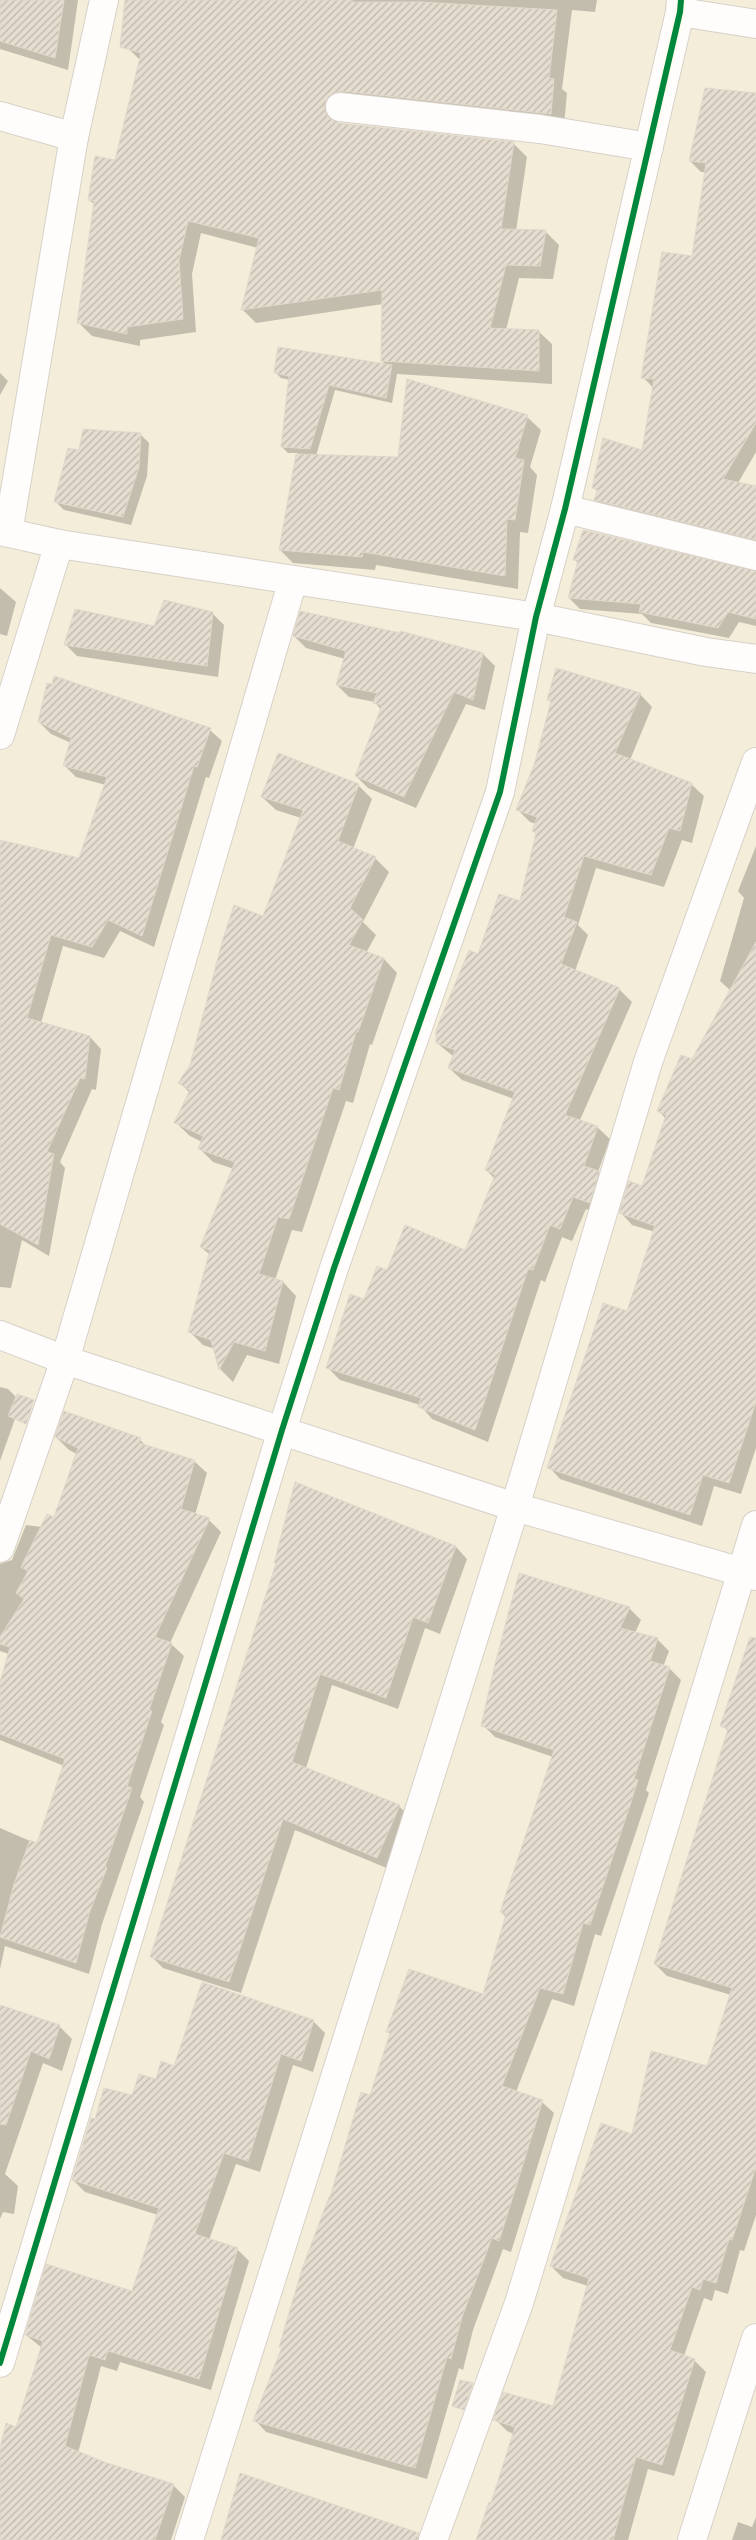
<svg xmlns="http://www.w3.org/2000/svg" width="756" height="2540" viewBox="0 0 756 2540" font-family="'Asap Condensed',sans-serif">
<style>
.residential{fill:#f4edd9}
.shadow{fill:#0003}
.building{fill:url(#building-hatch);stroke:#e1d8cb}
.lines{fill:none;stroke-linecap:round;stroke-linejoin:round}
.minor-casing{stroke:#d7d1c8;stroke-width:30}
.minor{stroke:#fefdfc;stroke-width:28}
.cycleway-casing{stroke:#fffbeb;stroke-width:9}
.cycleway{stroke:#00873e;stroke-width:6}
</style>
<defs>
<pattern id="building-hatch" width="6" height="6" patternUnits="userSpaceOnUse" patternTransform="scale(1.25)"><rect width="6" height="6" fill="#e5ddd0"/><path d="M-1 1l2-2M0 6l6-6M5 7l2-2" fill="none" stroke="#beb7ab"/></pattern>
</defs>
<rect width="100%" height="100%" fill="#f8f4e9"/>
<rect class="residential" x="0" y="0" width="756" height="2540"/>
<g class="shadow">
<path d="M 0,0 L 78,0 L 68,70 L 0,49 Z"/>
<path d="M 139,0 L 597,0 L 595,12 L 572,10 L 562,89 L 567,93 L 564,126 L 337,120 L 338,124 L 513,143 L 527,157 L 516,231 L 545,231 L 559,245 L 553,279 L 519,278 L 506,330 L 538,331 L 552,344 L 552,384 L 397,374 L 392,403 L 335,390 L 316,456 L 399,459 L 527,417 L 541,430 L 530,467 L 537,475 L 528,533 L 520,532 L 518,589 L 376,565 L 375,570 L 293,563 L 280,550 L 298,453 L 288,453 L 282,447 L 290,380 L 281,378 L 275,372 L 387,366 L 382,361 L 383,304 L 256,323 L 243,310 L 258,248 L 201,233 L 192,274 L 196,332 L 140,340 L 140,346 L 92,336 L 78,322 L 95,205 L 89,200 L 115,162 L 141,61 L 128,48 Z"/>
<path d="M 756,125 L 756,452 L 738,483 L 756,487 L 756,548 L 606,511 L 596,500 L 598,492 L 593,487 L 643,451 L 654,389 L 643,377 L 693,257 L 706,172 L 701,172 L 690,161 Z"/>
<path d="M 0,373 L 8,381 L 0,395 Z"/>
<path d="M 140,434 L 149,443 L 147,476 L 131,525 L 64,510 L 56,502 L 80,452 Z"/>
<path d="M 574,559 L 756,572 L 756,626 L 739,622 L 729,638 L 651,623 L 642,614 L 580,609 L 569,598 L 579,564 Z"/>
<path d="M 0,588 L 16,602 L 7,636 L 0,634 Z"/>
<path d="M 212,613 L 224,625 L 218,677 L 77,656 L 65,644 L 154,628 Z"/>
<path d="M 294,636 L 483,654 L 495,666 L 485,710 L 466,704 L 416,808 L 368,788 L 356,776 L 381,710 L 375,702 L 349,697 L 337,685 L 345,659 L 306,648 Z"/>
<path d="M 640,694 L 652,707 L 630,760 L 691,784 L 704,796 L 692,843 L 682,840 L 664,887 L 596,868 L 578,925 L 588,935 L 575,971 L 619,989 L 632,1002 L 580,1120 L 597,1127 L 610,1139 L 598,1172 L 611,1185 L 602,1215 L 586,1209 L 572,1241 L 562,1237 L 545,1282 L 541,1280 L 488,1442 L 432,1419 L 420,1405 L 340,1380 L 328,1368 L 364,1301 L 388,1272 L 466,1251 L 495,1179 L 486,1170 L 514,1099 L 462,1080 L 449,1068 L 454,1057 L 437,1043 L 478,955 L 520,903 L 537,834 L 534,831 L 536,824 L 530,822 L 518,810 L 536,763 L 552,703 L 549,700 Z"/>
<path d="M 39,722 L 210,730 L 222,741 L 209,778 L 206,777 L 154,947 L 120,931 L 104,958 L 63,946 L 41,1023 L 90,1037 L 101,1049 L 96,1090 L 92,1089 L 60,1162 L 65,1168 L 49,1256 L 22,1240 L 11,1288 L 0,1287 L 0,857 L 80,860 L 106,785 L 76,777 L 65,766 L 71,743 L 51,734 Z"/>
<path d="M 358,785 L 372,799 L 353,849 L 375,858 L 389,872 L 363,922 L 376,935 L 366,953 L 384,959 L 397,973 L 372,1045 L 370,1044 L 353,1103 L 346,1101 L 302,1232 L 292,1230 L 275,1280 L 283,1282 L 296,1296 L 279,1364 L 247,1355 L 233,1382 L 221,1370 L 215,1349 L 203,1345 L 189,1331 L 210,1255 L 201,1247 L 234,1169 L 213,1162 L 200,1149 L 202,1142 L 190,1136 L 176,1123 L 190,1093 L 180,1083 L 191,1066 L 264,917 L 301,818 L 276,810 L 262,797 Z"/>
<path d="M 756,846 L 756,1448 L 741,1494 L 714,1486 L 702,1526 L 560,1479 L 549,1467 L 628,1312 L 655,1232 L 632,1225 L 621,1213 L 643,1188 L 666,1119 L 658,1110 L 693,1061 L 731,991 L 720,981 L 744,898 L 738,891 Z"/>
<path d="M 0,1387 L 8,1389 L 21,1402 L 0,1461 Z"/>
<path d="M 56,1437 L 140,1440 L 147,1447 L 194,1461 L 207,1473 L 195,1515 L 209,1520 L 221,1532 L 170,1643 L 184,1656 L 161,1722 L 164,1725 L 140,1797 L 144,1802 L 102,1924 L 89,1974 L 5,1946 L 0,1969 L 0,1828 L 37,1844 L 64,1766 L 0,1740 L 0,1686 L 9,1654 L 0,1651 L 0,1564 L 12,1560 L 26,1525 L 42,1527 L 54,1519 L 77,1454 L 69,1450 Z"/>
<path d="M 456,1547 L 467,1559 L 440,1634 L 425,1628 L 398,1709 L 332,1685 L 306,1768 L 399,1806 L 411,1818 L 389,1869 L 295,1830 L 241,1993 L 163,1968 L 152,1957 L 277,1564 L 275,1562 Z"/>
<path d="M 629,1608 L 641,1620 L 635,1633 L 657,1639 L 669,1651 L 663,1667 L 669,1668 L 681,1680 L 646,1790 L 649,1793 L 642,1814 L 601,1936 L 595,1934 L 574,2006 L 552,1999 L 516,2092 L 542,2102 L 554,2113 L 511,2252 L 503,2249 L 473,2330 L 463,2370 L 459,2368 L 427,2479 L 266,2432 L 255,2420 L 283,2348 L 281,2346 L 331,2199 L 370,2096 L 391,2035 L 388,2032 L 484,1996 L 506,1917 L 501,1912 L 553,1757 L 495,1737 L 483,1725 Z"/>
<path d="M 756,1642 L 756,2215 L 744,2251 L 740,2250 L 728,2294 L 715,2290 L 712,2301 L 704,2298 L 684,2356 L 694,2360 L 706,2372 L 674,2476 L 648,2469 L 628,2540 L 478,2540 L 514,2434 L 507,2431 L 495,2419 L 554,2408 L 588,2286 L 563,2278 L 551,2266 L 633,2136 L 708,2068 L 731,1995 L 667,1976 L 655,1964 L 729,1732 L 722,1725 Z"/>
<path d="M 0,2007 L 59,2026 L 72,2039 L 62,2071 L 43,2063 L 5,2174 L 18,2186 L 14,2214 L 3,2212 L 0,2219 Z"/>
<path d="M 313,2021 L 325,2033 L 313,2072 L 293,2065 L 260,2172 L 236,2164 L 209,2240 L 237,2249 L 249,2261 L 211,2390 L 120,2362 L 117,2371 L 101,2366 L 78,2453 L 103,2464 L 173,2485 L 185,2497 L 171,2540 L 0,2540 L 0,2454 L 17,2428 L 42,2348 L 26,2335 L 133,2293 L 158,2215 L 85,2192 L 73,2180 L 96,2120 L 175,2067 Z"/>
<path d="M 756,2517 L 756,2540 L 732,2540 L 738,2522 L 752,2527 Z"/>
</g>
<g class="building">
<path d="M 0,0 L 64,0 L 55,58 L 0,41 Z"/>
<path d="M 125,0 L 352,0 L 352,2 L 422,2 L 557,10 L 549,78 L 554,79 L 551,114 L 342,91 L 334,93 L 328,97 L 324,106 L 326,114 L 330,119 L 338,123 L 514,142 L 501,229 L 546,230 L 540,266 L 506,265 L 490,328 L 539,330 L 539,371 L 381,361 L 382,290 L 241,310 L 259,238 L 188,221 L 179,260 L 183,319 L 127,327 L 127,334 L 77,323 L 94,201 L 88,200 L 95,156 L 115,160 L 141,53 L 120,47 Z"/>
<path d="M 705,88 L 756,93 L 756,423 L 723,479 L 756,486 L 756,540 L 594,500 L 598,489 L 592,488 L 603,438 L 642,450 L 654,379 L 641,378 L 662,252 L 692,256 L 706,163 L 689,161 Z"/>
<path d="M 278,347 L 392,365 L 386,398 L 329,385 L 310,449 L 281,447 L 289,376 L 274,373 Z"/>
<path d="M 407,379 L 528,415 L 515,458 L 524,460 L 515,520 L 507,519 L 505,576 L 363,552 L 362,557 L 279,550 L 296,454 L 398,457 Z"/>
<path d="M 83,429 L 141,433 L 139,467 L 123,517 L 54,502 L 68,448 L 79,450 Z"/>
<path d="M 583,530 L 756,571 L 756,619 L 728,612 L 718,628 L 639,612 L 641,604 L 568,598 L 578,560 L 573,560 Z"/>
<path d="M 164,600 L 213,612 L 207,666 L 64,645 L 75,609 L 154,626 Z"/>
<path d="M 300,611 L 400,633 L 400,631 L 483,653 L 473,700 L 454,692 L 404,797 L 355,776 L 382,705 L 373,703 L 377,693 L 336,685 L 346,651 L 293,636 Z"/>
<path d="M 556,668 L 641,693 L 615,753 L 692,783 L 680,831 L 669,828 L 651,875 L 584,856 L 564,917 L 577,922 L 561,964 L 620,988 L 565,1115 L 598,1126 L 584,1166 L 599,1171 L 590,1203 L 573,1197 L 560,1229 L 550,1225 L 533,1270 L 528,1269 L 475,1430 L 418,1407 L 421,1398 L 326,1368 L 350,1294 L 364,1299 L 377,1266 L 387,1270 L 405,1225 L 465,1250 L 495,1175 L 485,1170 L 515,1092 L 448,1068 L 455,1050 L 436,1043 L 436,1030 L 469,950 L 478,954 L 499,894 L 520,901 L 536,833 L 532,831 L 537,817 L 516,810 L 535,762 L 551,701 L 547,700 Z"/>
<path d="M 54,676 L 211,728 L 197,767 L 194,766 L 142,936 L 108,920 L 92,947 L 51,935 L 27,1018 L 90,1036 L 85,1079 L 80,1078 L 47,1152 L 54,1154 L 38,1245 L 0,1224 L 0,840 L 79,858 L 107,777 L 63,766 L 71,738 L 38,722 L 47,683 L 52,684 Z"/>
<path d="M 278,753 L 359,784 L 338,841 L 376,857 L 350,908 L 363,920 L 349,945 L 384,958 L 358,1032 L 356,1032 L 339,1090 L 333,1088 L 289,1219 L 278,1217 L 259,1274 L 283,1281 L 265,1351 L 234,1342 L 219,1370 L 211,1340 L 188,1332 L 210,1250 L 200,1247 L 235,1162 L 198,1149 L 203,1136 L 174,1123 L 190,1090 L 178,1083 L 190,1065 L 222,942 L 234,905 L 263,916 L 303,810 L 261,797 Z"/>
<path d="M 756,942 L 756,1402 L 729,1483 L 703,1475 L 690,1515 L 547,1468 L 603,1303 L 627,1311 L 655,1226 L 619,1213 L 629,1181 L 642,1186 L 666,1115 L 657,1111 L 681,1055 L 692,1059 Z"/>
<path d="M 17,1394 L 34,1400 L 26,1424 L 8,1416 Z"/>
<path d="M 64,1411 L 141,1438 L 139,1443 L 195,1460 L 181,1509 L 210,1518 L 155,1637 L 172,1643 L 149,1710 L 152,1711 L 127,1786 L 132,1788 L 105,1867 L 107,1868 L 90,1911 L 76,1963 L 0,1937 L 14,1884 L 30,1840 L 37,1843 L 65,1759 L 0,1734 L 0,1682 L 10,1647 L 0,1644 L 0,1637 L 24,1599 L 16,1593 L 28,1571 L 21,1567 L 47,1514 L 54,1517 L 78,1448 L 55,1437 Z"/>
<path d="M 295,1482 L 456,1546 L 428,1623 L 413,1617 L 386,1698 L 320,1674 L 292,1762 L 400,1805 L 377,1858 L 283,1819 L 229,1982 L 150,1957 L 276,1563 L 274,1563 Z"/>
<path d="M 519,1573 L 630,1607 L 620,1628 L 658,1638 L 650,1661 L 670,1667 L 634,1779 L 638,1780 L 631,1802 L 590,1925 L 583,1923 L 563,1994 L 540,1988 L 502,2086 L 543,2100 L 499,2241 L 492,2238 L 462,2317 L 451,2359 L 447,2357 L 415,2468 L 253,2421 L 282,2347 L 279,2347 L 302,2269 L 329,2197 L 330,2197 L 361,2092 L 370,2095 L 390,2033 L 386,2032 L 409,1969 L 483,1994 L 506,1914 L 500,1912 L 554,1750 L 481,1726 L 495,1664 Z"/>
<path d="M 750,1637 L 756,1638 L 756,2167 L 732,2240 L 729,2239 L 716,2283 L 703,2279 L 700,2290 L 692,2287 L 670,2350 L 695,2359 L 662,2465 L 636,2457 L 613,2540 L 476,2540 L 489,2502 L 491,2503 L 515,2427 L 493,2420 L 503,2392 L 553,2406 L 589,2278 L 550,2266 L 601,2123 L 632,2134 L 651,2051 L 707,2066 L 732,1988 L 654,1964 L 728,1729 L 720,1726 Z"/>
<path d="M 202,1982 L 314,2020 L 301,2061 L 281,2054 L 248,2161 L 224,2153 L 195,2234 L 238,2248 L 199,2379 L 108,2351 L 105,2360 L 89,2355 L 65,2446 L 104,2462 L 174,2484 L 155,2540 L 0,2540 L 0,2448 L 6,2423 L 16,2427 L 43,2341 L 25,2335 L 46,2264 L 132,2291 L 159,2208 L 72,2180 L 91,2118 L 95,2119 L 104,2088 L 132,2095 L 139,2074 L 156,2079 L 161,2061 L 174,2066 Z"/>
<path d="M 0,2005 L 60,2025 L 49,2059 L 31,2051 L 6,2125 L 0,2124 Z"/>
<path d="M 460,2380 L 473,2383 L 464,2410 L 452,2406 Z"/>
<path d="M 240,2473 L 419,2533 L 418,2540 L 221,2540 Z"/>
</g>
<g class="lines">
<defs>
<g id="minor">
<path d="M 680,12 L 756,24"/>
<path d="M 340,107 L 540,129 L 649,147"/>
<path d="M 0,116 L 74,137"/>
<path d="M 565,509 L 756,556"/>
<path d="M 0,531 L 59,544 L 536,617 L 706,652 L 756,659"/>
<path d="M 8,533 L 74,137 L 104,0"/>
<path d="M 0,735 L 59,544"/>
<path d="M 0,1335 L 65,1360 L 515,1507 L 756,1576"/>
<path d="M 0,1548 L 65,1360 L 293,580"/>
<path d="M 0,2363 L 282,1430 L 334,1268 L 500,792 L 536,617 L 565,509 L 680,12 L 681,0"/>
<path d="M 189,2540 L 515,1507 L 648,1062 L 756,762"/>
<path d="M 433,2540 L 519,2303 L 756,1525"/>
<path d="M 692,2540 L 756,2338"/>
</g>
</defs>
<use href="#minor" class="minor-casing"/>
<use href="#minor" class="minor"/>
<defs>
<path id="cycleway" d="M 0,2363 L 282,1430 L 334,1268 L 500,792 L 536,617 L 565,509 L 680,12 L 681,0"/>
</defs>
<use href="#cycleway" class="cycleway-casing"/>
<use href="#cycleway" class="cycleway"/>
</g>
</svg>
